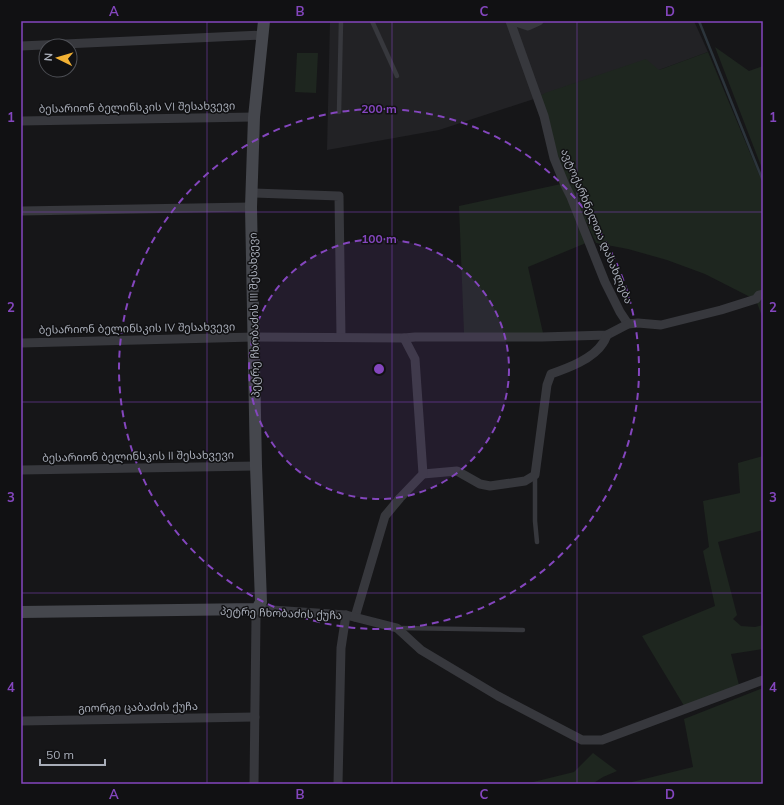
<svg xmlns="http://www.w3.org/2000/svg" width="784" height="805" viewBox="0 0 784 805" font-family="Mulish,'Noto Sans Georgian',sans-serif">
<style>
.built{fill:#222225}
.green{fill:#1e261f}
.lines{fill:none;stroke-linecap:round;stroke-linejoin:round}
.stream{stroke:#2c353c;stroke-width:2.5}
.lane{stroke:#37383d;stroke-width:4.5}
.street{stroke:#37383d;stroke-width:9}
.secondary{stroke:#45474d;stroke-width:12}
.grid{fill:none;stroke:#8446be;stroke-width:1;stroke-opacity:0.55}
.ring{fill:none;stroke:#8446be;stroke-width:2;stroke-dasharray:7 5}
.labels{text-anchor:middle;dominant-baseline:central;stroke-width:3;stroke-linejoin:round;paint-order:stroke}
.street-label{font-size:11px;fill:#a8adb8;stroke:#111113}
.centre{fill:#8446be;stroke:#111113;stroke-width:2}
.ring-label{font-size:12px;text-anchor:middle;font-weight:bold;fill:#8446be;stroke:#111113;stroke-width:3;stroke-linejoin:round;paint-order:stroke}
.neatline{fill:none;stroke:#8446be;stroke-width:1.5}
.grid-label{font-size:13px;text-anchor:middle;font-weight:bold;fill:#8446be}
</style>
<rect width="100%" height="100%" fill="#161618"/>
<path class="built" d="M 330,21 L 694,21 L 708,52 L 659,70 L 537,98 L 439,130 L 327,150 Z"/>
<g class="green">
<path d="M 715,47 L 749,71 L 763,66 L 763,171 Z"/>
<path d="M 708,52 L 763,184 L 763,319 L 756,300 L 705,274 L 667,260 L 628,249 L 596,243 L 572,192 L 567,182 L 537,98 L 545,93 L 646,59 L 659,70 Z"/>
<path d="M 297,53 L 318,53 L 316,93 L 295,92 Z"/>
<path d="M 561,184 L 586,243 L 528,267 L 543,333 L 464,333 L 459,206 Z"/>
<path d="M 763,456 L 763,530 L 718,542 L 737,615 L 733,619 L 741,626 L 755,627 L 763,625 L 763,649 L 731,654 L 740,689 L 686,709 L 642,636 L 715,606 L 703,551 L 709,547 L 703,501 L 740,493 L 738,463 Z"/>
<path d="M 763,688 L 763,784 L 632,784 L 632,782 L 693,767 L 684,719 Z"/>
<path d="M 593,753 L 617,771 L 603,777 L 592,784 L 525,784 L 574,772 Z"/>
</g>
<g class="lines">
<path class="stream" d="M 699,21 L 763,181"/>
<g class="lane">
<path d="M 372,21 L 397,76"/>
<path d="M 339,112 L 341,21"/>
<path d="M 535,475 L 535,521 L 537,542"/>
<path d="M 399,628 L 523,630"/>
</g>
<g class="street">
<path d="M 510,21 L 544,116 L 554,158 L 565,185 L 571,197 L 605,282 L 620,312 L 628,324"/>
<path d="M 513,21 L 528,26 L 539,21"/>
<path d="M 21,46 L 263,35"/>
<path d="M 21,121 L 254,117"/>
<path d="M 252,193 L 339,196 L 341,337"/>
<path d="M 21,211 L 251,207"/>
<path d="M 21,343 L 254,337 L 404,338 L 415,337 L 542,337 L 607,335 L 628,324 L 638,323 L 661,325 L 721,310 L 756,299 L 759,295 L 763,294"/>
<path d="M 21,470 L 256,466"/>
<path d="M 423,474 L 457,471 L 480,484 L 490,486 L 525,481 L 535,475 L 547,385 L 551,374 C 568,368 593,359 603,343 C 605,341 606,337 607,335"/>
<path d="M 355,617 L 385,516 L 400,498 L 423,474 L 415,359 L 404,338"/>
<path d="M 21,721 L 255,717"/>
<path d="M 254,784 L 256,618 L 257,609 L 346,615 L 397,628 L 421,650 L 498,696 L 582,740 L 602,740 L 763,680"/>
<path d="M 338,784 L 341,648 L 346,615"/>
</g>
<path class="secondary" d="M 21,612 L 257,609 L 261,602 L 256,466 L 251,207 L 254,117 L 264,21"/>
</g>
<path class="grid" d="M 207,21 L 207,784M 392,21 L 392,784M 577,21 L 577,784M 21,212 L 763,212M 21,402 L 763,402M 21,593 L 763,593"/>
<circle cx="379" cy="369" r="130" fill="#8446be" fill-opacity=".12"/>
<g class="ring">
<circle cx="379" cy="369" r="130"/>
<circle cx="379" cy="369" r="260"/>
</g>
<g class="labels">
<g class="street-label">
<text transform="translate(137 107) rotate(-1)">ბესარიონ ბელინსკის VI შესახვევი</text>
<text transform="translate(597 226) rotate(67)">ავტოქარხნელთა დასახლება</text>
<text transform="translate(254 315) rotate(-91)">პეტრე ჩხობაძის III შესახვევი</text>
<text transform="translate(137 328) rotate(-1)">ბესარიონ ბელინსკის IV შესახვევი</text>
<text transform="translate(138 456) rotate(-1)">ბესარიონ ბელინსკის II შესახვევი</text>
<text transform="translate(281 613) rotate(2)">პეტრე ჩხობაძის ქუჩა</text>
<text transform="translate(138 707) rotate(-1)">გიორგი ცაბაძის ქუჩა</text>
</g>
</g>
<circle cx="379" cy="369" r="6" class="centre"/>
<g class="ring-label">
<text x="379" y="113">200 m</text>
<text x="379" y="243">100 m</text>
</g>
<rect width="784" height="805" fill="none" stroke="#111113" stroke-width="44"/>
<g transform="translate(58 58) rotate(275)"><circle r="19" fill="#111113" stroke="#4d4f55"/>
<path d="M0-3L7 15L0 10L-7 15Z" fill="#f2b134"/>
<text y="-6" font-size="11" font-weight="bold" text-anchor="middle" fill="#a8adb8">N</text>
</g>
<path d="M40 759v6h65v-6" fill="none" stroke="#a8adb8" stroke-width="2"/>
<text x="46" y="759" font-size="12" fill="#a8adb8" stroke="#111113" stroke-width="3" paint-order="stroke">50 m</text>
<rect x="22" y="22" width="740" height="761" class="neatline"/>
<g class="grid-label">
<text x="114" y="16">A</text>
<text x="300" y="16">B</text>
<text x="484" y="16">C</text>
<text x="670" y="16">D</text>
<text x="11" y="122">1</text>
<text x="773" y="122">1</text>
<text x="11" y="312">2</text>
<text x="773" y="312">2</text>
<text x="11" y="502">3</text>
<text x="773" y="502">3</text>
<text x="11" y="692">4</text>
<text x="773" y="692">4</text>
<text x="114" y="799">A</text>
<text x="300" y="799">B</text>
<text x="484" y="799">C</text>
<text x="670" y="799">D</text>
</g>
</svg>
